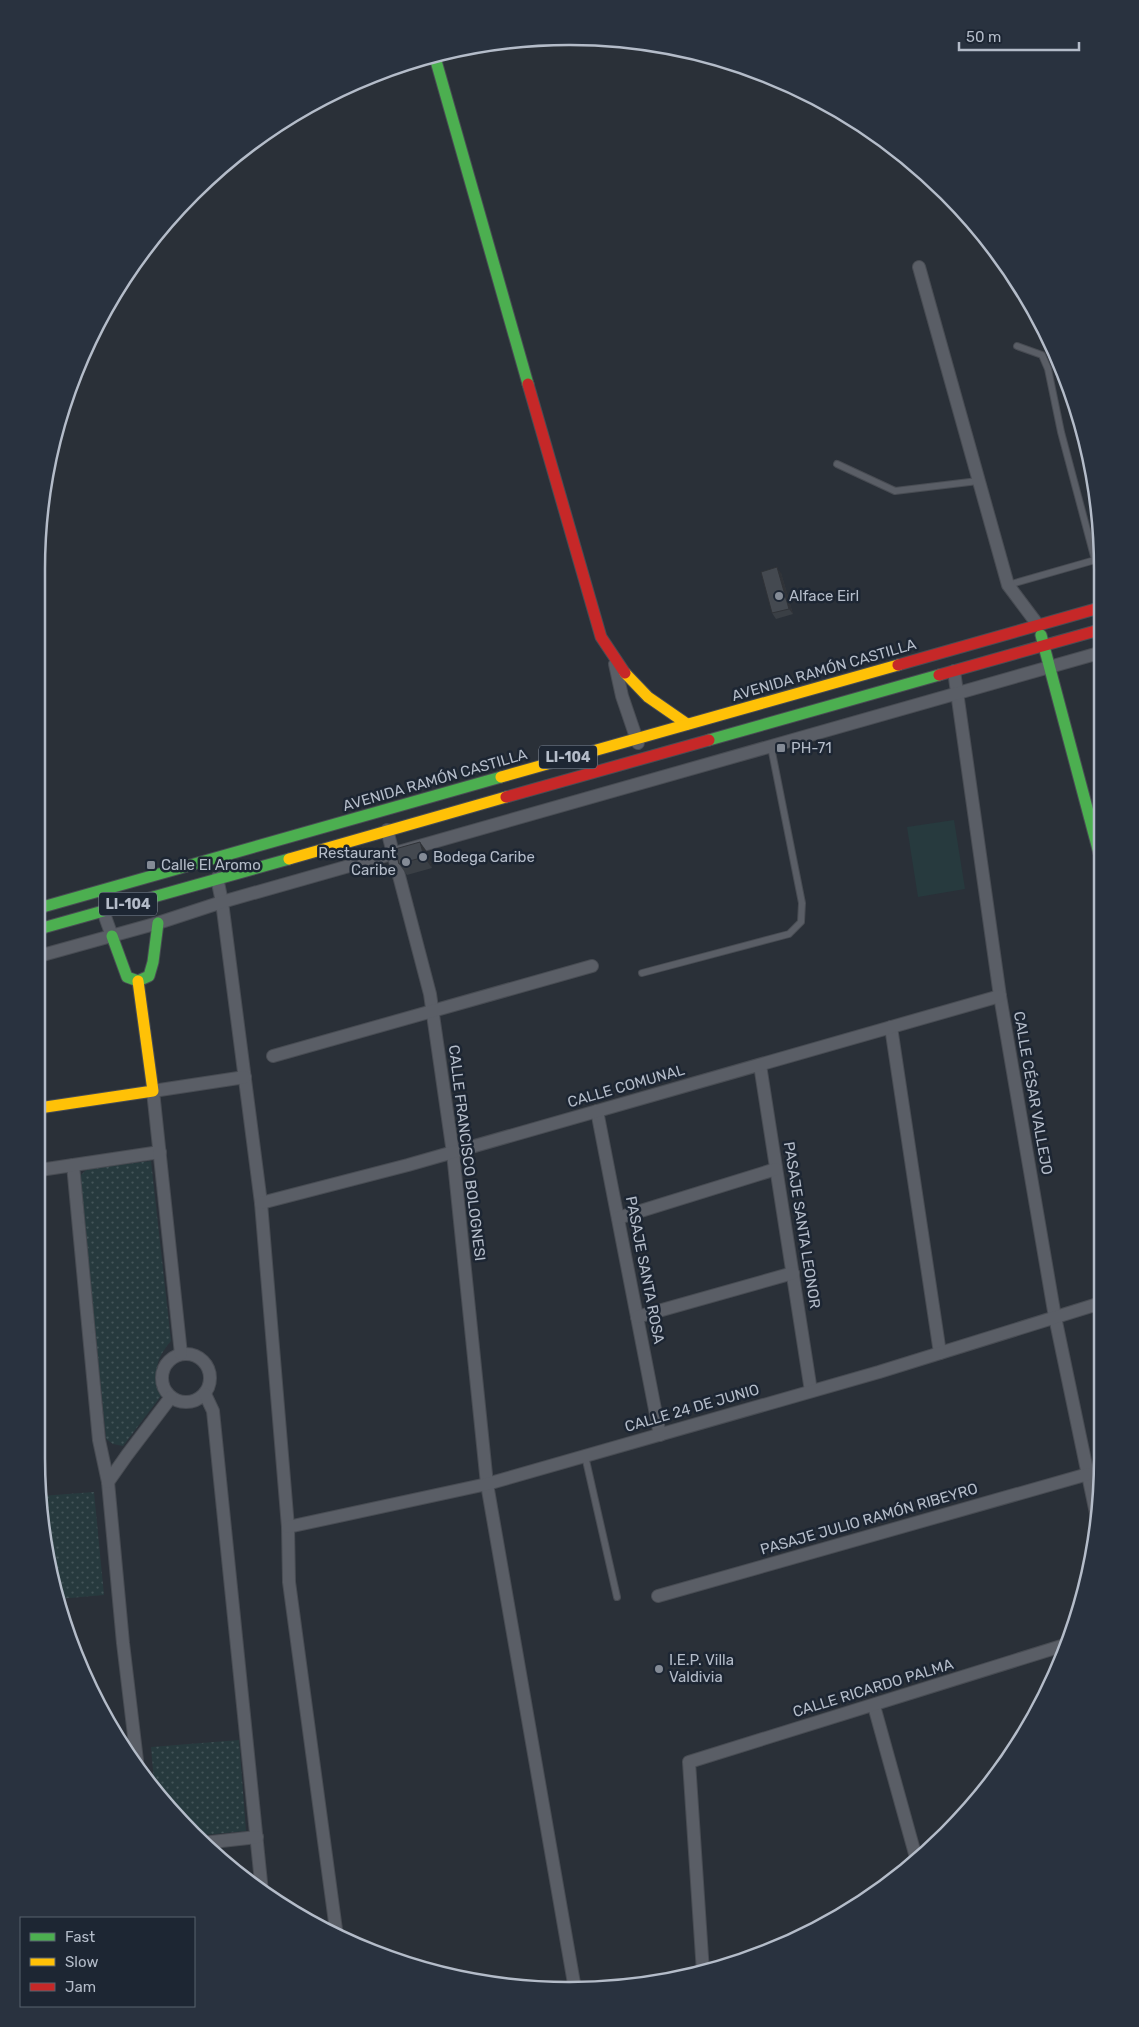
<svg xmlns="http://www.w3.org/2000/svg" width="1139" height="2027" viewBox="0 0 1139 2027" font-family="Rubik,sans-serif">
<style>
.grass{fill:url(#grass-dots)}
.garden{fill:#273a3e}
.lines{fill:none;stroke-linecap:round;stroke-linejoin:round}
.lane-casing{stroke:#484c53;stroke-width:8}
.street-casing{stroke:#484c53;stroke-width:14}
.fast-casing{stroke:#484c53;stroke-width:13}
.slow-casing{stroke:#484c53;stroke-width:13}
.jam-casing{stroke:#484c53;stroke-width:13}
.lane{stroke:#5a5e66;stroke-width:6}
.street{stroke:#5a5e66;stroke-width:12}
.fast{stroke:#4caf50;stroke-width:11}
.slow{stroke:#ffc107;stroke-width:11}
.jam{stroke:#c62828;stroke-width:11}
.wall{fill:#3a3f45}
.shaded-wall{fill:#303338}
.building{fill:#444950;stroke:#303338}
.poi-dot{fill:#848b96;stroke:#1d2633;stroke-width:2}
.labels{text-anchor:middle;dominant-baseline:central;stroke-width:5;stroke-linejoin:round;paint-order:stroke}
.shield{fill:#1d2633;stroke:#878f9c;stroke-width:1}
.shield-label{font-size:14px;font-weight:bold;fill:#b4bcc9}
.poi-label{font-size:15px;fill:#b4bcc9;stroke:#1d2633;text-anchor:start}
.street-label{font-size:15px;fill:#b4bcc9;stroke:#1d2633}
.rim{fill:none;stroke:#b4bcc9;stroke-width:2.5}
</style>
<defs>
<pattern id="grass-dots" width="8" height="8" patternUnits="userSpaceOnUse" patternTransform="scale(1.25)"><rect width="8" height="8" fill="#273a3e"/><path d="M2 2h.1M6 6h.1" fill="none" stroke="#445559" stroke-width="1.8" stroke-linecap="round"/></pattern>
</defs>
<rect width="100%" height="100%" fill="#2a3038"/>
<g class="grass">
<path d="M 151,1161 L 171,1341 C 154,1361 155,1370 161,1396 L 123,1446 L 113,1444 L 106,1439 L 80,1176 L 87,1169 Z"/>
<path d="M 94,1492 L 104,1595 L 58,1599 L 41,1527 L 41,1496 Z"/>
<path d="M 239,1740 L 246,1831 L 194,1836 L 155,1792 L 151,1747 Z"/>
</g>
<path class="garden" d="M 954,820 L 965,889 L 918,897 L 907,827 Z"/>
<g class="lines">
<defs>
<g id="lane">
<path d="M 837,464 L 895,491 L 978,481"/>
<path d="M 1008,585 L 1095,560 L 1061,432 L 1048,369 L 1042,355 L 1017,346"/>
<path d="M 642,973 L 789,934 L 801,922 L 802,903 L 771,747"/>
<path d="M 585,1456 L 617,1597"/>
</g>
<g id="street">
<path d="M 919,267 L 1008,585 L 1038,625"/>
<path d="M 615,664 L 622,696 L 638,743"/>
<path d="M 954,671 L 1000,996 L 1055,1317 L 1097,1518"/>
<path d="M 387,830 L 430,994 L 453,1153 L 487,1484 L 575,1989"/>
<path d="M 217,878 L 222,902 L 261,1203 L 288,1527 L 289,1582 L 337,1937"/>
<path d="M 103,911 L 112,936"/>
<path d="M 39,956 L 158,923 L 222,902 L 1099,653"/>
<path d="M 891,1027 L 940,1353"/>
<path d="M 273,1056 L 592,966"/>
<path d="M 760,1065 L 811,1391"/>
<path d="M 597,1111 L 660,1435"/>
<path d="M 73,1165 L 99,1440 L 108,1482 L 123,1643 L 138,1769"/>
<path d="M 40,1170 L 160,1152"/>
<path d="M 261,1203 L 408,1165 L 1000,996"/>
<path d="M 618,1218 L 776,1169"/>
<path d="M 637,1317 L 793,1273"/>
<circle cx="186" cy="1378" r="24"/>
<path d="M 181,1354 L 153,1091 L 245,1077"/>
<path d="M 205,1394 L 213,1411 L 262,1892"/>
<path d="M 108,1482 L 127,1455 L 171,1397"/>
<path d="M 288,1527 L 487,1484 L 879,1372 L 1101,1303"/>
<path d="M 658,1596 L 1088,1474"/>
<path d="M 874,1706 L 917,1861"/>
<path d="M 203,1843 L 257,1837"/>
<path d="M 703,1972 L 689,1762 L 1068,1644"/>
</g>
<g id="fast">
<path d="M 434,54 L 528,384"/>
<path d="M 1041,635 L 1099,853"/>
<path d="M 709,740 L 939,675"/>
<path d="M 39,908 L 501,777"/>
<path d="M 39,929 L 289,859"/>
<path d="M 112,936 L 127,977 L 138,981 L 149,976 L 153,962 L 158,923"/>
</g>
<g id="slow">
<path d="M 625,673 L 648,697 L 687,724"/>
<path d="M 501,777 L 898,665"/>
<path d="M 289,859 L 506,797"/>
<path d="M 39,1108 L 153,1091 L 138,981"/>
</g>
<g id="jam">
<path d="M 528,384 L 601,637 L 625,673"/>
<path d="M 898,665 L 1099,608"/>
<path d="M 939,675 L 1099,630"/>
<path d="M 506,797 L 709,740"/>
</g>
</defs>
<use href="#lane" class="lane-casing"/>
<use href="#street" class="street-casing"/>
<use href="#fast" class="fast-casing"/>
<use href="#slow" class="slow-casing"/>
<use href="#jam" class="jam-casing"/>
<use href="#lane" class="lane"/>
<use href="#street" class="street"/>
<use href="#fast" class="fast"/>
<use href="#slow" class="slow"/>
<use href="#jam" class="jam"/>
</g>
<g class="wall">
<path d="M 781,573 L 793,614 L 776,619 L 772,613 Z"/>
<path d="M 428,853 L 432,868 L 407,875 L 399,864 Z"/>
</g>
<g class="shaded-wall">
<path d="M 777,567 L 781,573 L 793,614 L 789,609 Z"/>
<path d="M 420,842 L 428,853 L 432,868 L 424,857 Z"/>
</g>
<g class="building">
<path d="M 777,567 L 789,609 L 772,613 L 761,572 Z"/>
<path d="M 420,842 L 424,857 L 399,864 L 395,849 Z"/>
</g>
<g class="poi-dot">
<circle cx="779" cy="596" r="5"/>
<rect x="776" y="743" width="10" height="10" rx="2.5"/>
<circle cx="423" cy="857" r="5"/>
<circle cx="406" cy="862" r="5"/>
<rect x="146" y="860" width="10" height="10" rx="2.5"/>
<circle cx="659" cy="1669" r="5"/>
</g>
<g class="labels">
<g class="shield">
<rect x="539" y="745.5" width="58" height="23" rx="4"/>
<rect x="99" y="892.5" width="58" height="23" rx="4"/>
</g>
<g class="shield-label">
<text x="568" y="757">LI-104</text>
<text x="128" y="904">LI-104</text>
</g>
<g class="poi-label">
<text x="789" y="596">Alface Eirl</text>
<text x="791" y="748">PH-71</text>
<text x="396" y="853" text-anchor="end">Restaurant<tspan x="396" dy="17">Caribe</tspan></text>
<text x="433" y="857">Bodega Caribe</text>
<text x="161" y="865">Calle El Aromo</text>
<text x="669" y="1660">I.E.P. Villa<tspan x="669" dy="17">Valdivia</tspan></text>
</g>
<g class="street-label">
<text transform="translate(824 670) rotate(-16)">AVENIDA RAMÓN CASTILLA</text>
<text transform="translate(435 780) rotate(-16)">AVENIDA RAMÓN CASTILLA</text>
<text transform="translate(626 1086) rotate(-16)">CALLE COMUNAL</text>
<text transform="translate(1033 1093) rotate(80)">CALLE CÉSAR VALLEJO</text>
<text transform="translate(467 1153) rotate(83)">CALLE FRANCISCO BOLOGNESI</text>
<text transform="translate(802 1225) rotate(81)">PASAJE SANTA LEONOR</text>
<text transform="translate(645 1270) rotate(79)">PASAJE SANTA ROSA</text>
<text transform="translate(692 1408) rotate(-16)">CALLE 24 DE JUNIO</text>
<text transform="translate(869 1519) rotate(-16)">PASAJE JULIO RAMÓN RIBEYRO</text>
<text transform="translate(873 1688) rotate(-17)">CALLE RICARDO PALMA</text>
</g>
</g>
<path d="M0 0H1139V2027H0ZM569 45H570A524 524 0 0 1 1094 569V1458A524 524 0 0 1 570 1982H569A524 524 0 0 1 45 1458V569A524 524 0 0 1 569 45Z" fill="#29323f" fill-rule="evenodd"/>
<path class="rim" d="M569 45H570A524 524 0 0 1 1094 569V1458A524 524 0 0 1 570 1982H569A524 524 0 0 1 45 1458V569A524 524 0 0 1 569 45Z"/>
<rect x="20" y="1917" width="175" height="90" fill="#1d2633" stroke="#59626f"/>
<rect x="30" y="1933" width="25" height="8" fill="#4caf50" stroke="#59626f"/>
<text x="65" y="1942" font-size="15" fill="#b4bcc9">Fast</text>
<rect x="30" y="1958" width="25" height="8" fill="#ffc107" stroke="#59626f"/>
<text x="65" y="1967" font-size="15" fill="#b4bcc9">Slow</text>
<rect x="30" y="1983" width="25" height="8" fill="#c62828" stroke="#59626f"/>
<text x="65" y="1992" font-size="15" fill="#b4bcc9">Jam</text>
<path d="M959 42v8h120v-8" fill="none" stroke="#b4bcc9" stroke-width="2.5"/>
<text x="966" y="42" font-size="15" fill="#b4bcc9" stroke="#1d2633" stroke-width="4" paint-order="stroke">50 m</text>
</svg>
